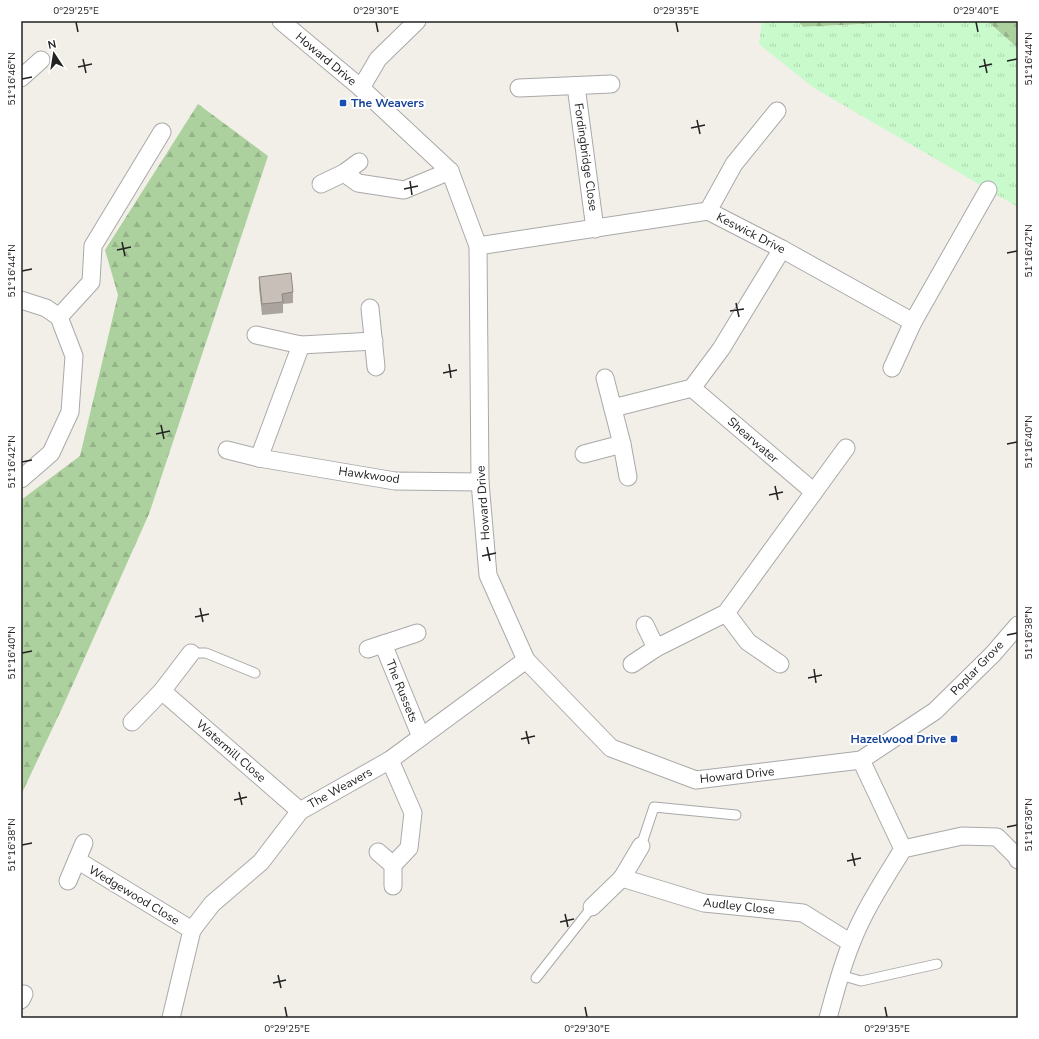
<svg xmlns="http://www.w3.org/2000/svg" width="1039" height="1039" viewBox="0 0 1039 1039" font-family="'Nunito Sans',sans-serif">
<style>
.forest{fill:url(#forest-firs)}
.park{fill:url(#park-tufts)}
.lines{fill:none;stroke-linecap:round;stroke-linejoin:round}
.service-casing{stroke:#a9a9a9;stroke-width:11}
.minor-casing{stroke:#a9a9a9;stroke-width:19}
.service{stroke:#fff;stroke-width:9}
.minor{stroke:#fff;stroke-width:17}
.wall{fill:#aba49e}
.building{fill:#c7bfb8;stroke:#8b8681}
.ticks{fill:none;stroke:#222;stroke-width:1.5}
.transit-dot{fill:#1a4fb4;stroke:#fff;stroke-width:1.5}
.labels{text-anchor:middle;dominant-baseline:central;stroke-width:4;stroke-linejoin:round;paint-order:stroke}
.street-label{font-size:12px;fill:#222;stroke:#fff}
.transit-label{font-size:12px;font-weight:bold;fill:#164399;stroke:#fff;text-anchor:start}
.neatline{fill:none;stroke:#222;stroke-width:1.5}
.ticks-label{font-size:10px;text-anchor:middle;fill:#222}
</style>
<defs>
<pattern id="forest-firs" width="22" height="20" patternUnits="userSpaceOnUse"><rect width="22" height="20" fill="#add19e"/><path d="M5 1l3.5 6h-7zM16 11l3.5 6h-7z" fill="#95b388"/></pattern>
<pattern id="park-tufts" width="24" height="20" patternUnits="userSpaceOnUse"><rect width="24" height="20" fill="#c8facc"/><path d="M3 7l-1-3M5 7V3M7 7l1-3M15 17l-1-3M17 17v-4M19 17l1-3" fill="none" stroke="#acd6af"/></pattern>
</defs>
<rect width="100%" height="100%" fill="#f2efe9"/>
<g class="forest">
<path d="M 798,21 L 931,21 L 803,27 Z"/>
<path d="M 987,21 L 1018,21 L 1018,48 L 1017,48 Z"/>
<path d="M 198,104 L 268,156 L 149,514 L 64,704 L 21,795 L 21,500 L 80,456 L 118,295 L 105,250 Z"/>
</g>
<path class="park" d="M 762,21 L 798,21 L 803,27 L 925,21 L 987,21 L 1018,48 L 1018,207 L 814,88 L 759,44 Z"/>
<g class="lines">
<defs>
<g id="service">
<path d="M 191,653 L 206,653 L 255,673"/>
<path d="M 641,846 L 654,807 L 736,815"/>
<path d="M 840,975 L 861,981 L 937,964"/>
<path d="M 536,978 L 592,907"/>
</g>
<g id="minor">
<path d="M 281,21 L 361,88 L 450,171 L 478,246 L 480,482 L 488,575 L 526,660 L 611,748 L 696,780 L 861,760 L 935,711 L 993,654 L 1018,625"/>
<path d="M 21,78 L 41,60"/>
<path d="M 576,86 L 595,229"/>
<path d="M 361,88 L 378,59 L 417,21"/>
<path d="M 519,88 L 611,84"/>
<path d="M 344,173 L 358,183 L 404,190 L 450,171"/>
<path d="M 321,184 L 344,173 L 359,162"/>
<path d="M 708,211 L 734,164 L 777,111"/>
<path d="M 478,246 L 708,211 L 782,249 L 913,322"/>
<path d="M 21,300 L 46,308 L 59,317 L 74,356 L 70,412 L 51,453 L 21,479"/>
<path d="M 370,308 L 376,367"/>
<path d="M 59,317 L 91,282 L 93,246 L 162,132"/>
<path d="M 256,335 L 301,345 L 374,341"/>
<path d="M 892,368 L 913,322 L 988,190"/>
<path d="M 605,378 L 622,444 L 628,477"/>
<path d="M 692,388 L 814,492"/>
<path d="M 613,408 L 692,388 L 721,349 L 782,249"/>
<path d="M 227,450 L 259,458 L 395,481 L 480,482"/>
<path d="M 584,454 L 622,444"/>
<path d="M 259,458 L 301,345"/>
<path d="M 726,613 L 748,642 L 780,664"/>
<path d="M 645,625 L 656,648"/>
<path d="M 383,644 L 421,737"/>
<path d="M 368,649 L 417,633"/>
<path d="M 632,664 L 656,648 L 726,613 L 846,448"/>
<path d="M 162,691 L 300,811"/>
<path d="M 132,722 L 162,691 L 191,653"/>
<path d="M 390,760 L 413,813 L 409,848 L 393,865"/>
<path d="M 903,849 L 962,836 L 997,837 L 1016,856 L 1018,860"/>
<path d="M 378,852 L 393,865 L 393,886"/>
<path d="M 77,860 L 192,930"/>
<path d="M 622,878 L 704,903 L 803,913 L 851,943"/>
<path d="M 68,881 L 84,843"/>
<path d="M 592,907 L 622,878 L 641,846"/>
<path d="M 21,1000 L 24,994"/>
<path d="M 171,1018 L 192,930 L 212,904 L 261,862 L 300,811 L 390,760 L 526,660"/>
<path d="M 828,1018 C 835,993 841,968 851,944 C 864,910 884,880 903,849 L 861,760"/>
</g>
</defs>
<use href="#service" class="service-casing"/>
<use href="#minor" class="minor-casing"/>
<use href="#service" class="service"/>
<use href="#minor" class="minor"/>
</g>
<path class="wall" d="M 259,277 L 293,292 L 293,303 L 283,304 L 283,313 L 262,315 L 259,288 Z"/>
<path class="building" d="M 291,273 L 293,292 L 282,294 L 283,302 L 262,304 L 259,277 Z"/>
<path class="ticks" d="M 76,22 L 78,32M 376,22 L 378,32M 676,22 L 678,32M 976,22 L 978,32M 83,59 L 86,73M 984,59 L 987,73M 1007,61 L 1017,59M 78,67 L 92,64M 979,67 L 992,64M 22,79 L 32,77M 697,120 L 700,134M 691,128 L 705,125M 410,181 L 412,195M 404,189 L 418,186M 122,242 L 125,256M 117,250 L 131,247M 1007,253 L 1017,251M 22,271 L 32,269M 736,303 L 739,317M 730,311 L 744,309M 449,364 L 451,378M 443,373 L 457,370M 161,425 L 164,439M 156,434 L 170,431M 1007,444 L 1017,442M 22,462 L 32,460M 775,486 L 778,500M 769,495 L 783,492M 487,547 L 490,561M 482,556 L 496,553M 200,608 L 203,622M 195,617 L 209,614M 1007,635 L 1017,633M 22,653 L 32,651M 814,669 L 816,683M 808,678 L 822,675M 526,731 L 529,744M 521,739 L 535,736M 239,792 L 242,805M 234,800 L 247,797M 1007,827 L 1017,825M 22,845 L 32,843M 852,853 L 855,866M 847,861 L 861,858M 565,914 L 568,927M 560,922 L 574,919M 278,975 L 281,988M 273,983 L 286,980M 285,1007 L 287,1017M 585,1007 L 587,1017M 885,1007 L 887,1017"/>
<g class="transit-dot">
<rect x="339" y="99" width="8" height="8" rx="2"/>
<rect x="950" y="735" width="8" height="8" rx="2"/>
</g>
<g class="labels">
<g class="street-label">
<text transform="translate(326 59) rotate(40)">Howard Drive</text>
<text transform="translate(586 157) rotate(82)">Fordingbridge Close</text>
<text transform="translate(751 233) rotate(27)">Keswick Drive</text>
<text transform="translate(753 440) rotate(41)">Shearwater</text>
<text transform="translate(369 475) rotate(8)">Hawkwood</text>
<text transform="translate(483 503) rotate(-94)">Howard Drive</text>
<text transform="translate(977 668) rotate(-46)">Poplar Grove</text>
<text transform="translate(402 691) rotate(68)">The Russets</text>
<text transform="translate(231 751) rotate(41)">Watermill Close</text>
<text transform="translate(737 775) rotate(-6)">Howard Drive</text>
<text transform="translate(340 788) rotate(-29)">The Weavers</text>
<text transform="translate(134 895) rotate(31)">Wedgewood Close</text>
<text transform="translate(739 906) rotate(6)">Audley Close</text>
</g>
<g class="transit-label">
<text x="351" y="103">The Weavers</text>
<text x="946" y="739" text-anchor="end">Hazelwood Drive</text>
</g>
</g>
<rect width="1039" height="1039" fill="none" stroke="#ffffff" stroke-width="44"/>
<g transform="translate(54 54) rotate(348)" stroke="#ffffff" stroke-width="3" paint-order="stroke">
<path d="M0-3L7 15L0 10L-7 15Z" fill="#222222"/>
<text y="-6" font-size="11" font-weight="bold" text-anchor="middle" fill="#222222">N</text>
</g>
<rect x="22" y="22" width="995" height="995" class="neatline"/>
<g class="ticks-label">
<text x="76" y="14">0°29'25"E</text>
<text x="376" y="14">0°29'30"E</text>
<text x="676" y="14">0°29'35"E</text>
<text x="976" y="14">0°29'40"E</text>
<text transform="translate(1028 59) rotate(-90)" y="4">51°16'44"N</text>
<text transform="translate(11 79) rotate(-90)" y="4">51°16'46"N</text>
<text transform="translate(1028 251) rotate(-90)" y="4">51°16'42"N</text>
<text transform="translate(11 271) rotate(-90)" y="4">51°16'44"N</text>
<text transform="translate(1028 442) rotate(-90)" y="4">51°16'40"N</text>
<text transform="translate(11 462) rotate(-90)" y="4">51°16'42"N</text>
<text transform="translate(1028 633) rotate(-90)" y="4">51°16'38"N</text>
<text transform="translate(11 653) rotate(-90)" y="4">51°16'40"N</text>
<text transform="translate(1028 825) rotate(-90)" y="4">51°16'36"N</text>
<text transform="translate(11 845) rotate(-90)" y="4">51°16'38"N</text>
<text x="287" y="1032">0°29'25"E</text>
<text x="587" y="1032">0°29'30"E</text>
<text x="887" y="1032">0°29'35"E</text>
</g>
</svg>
